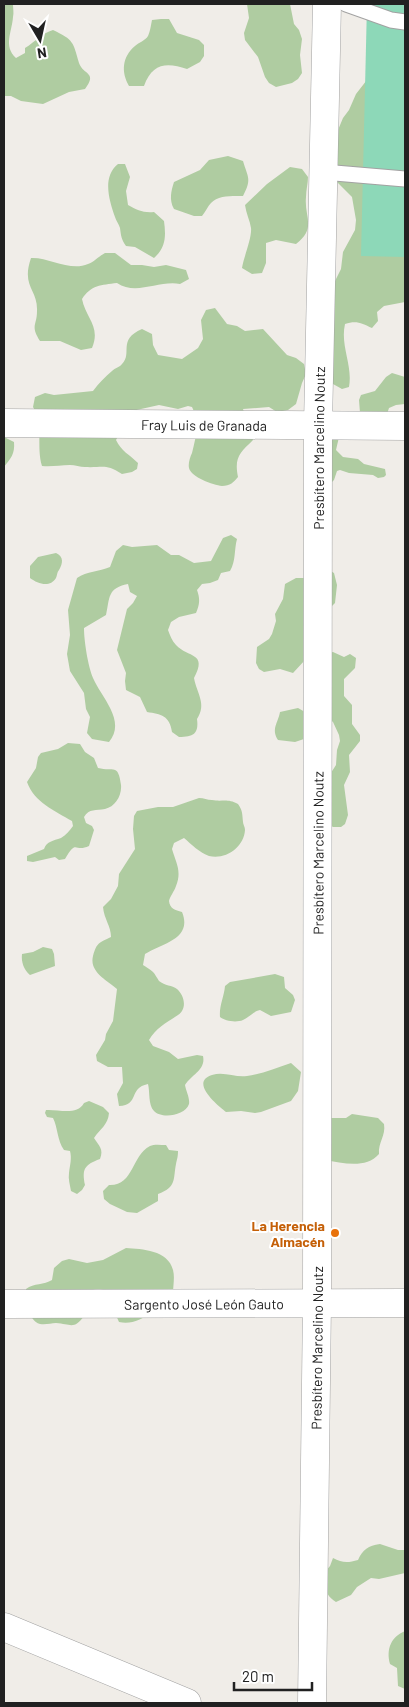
<svg xmlns="http://www.w3.org/2000/svg" width="409" height="1707" viewBox="0 0 409 1707" font-family="Barlow,sans-serif">
<style>
.forest{fill:#afcca1}
.pitch{fill:#8dd8b8}
.lines{fill:none;stroke-linecap:round;stroke-linejoin:round}
.service-casing{stroke:#a2a2a2;stroke-width:17}
.minor-casing{stroke:#a2a2a2;stroke-width:29}
.tertiary-casing{stroke:#a2a2a2;stroke-width:29}
.service{stroke:#fff;stroke-width:15}
.minor{stroke:#fff;stroke-width:28}
.tertiary{stroke:#fff;stroke-width:28}
.food-dot{fill:#e8710a;stroke:#fff;stroke-width:2}
.labels{text-anchor:middle;dominant-baseline:central;stroke-width:4;stroke-linejoin:round;paint-order:stroke}
.street-label{font-size:14px;fill:#212121;stroke:#fff}
.food-label{font-size:14px;font-weight:bold;fill:#c56008;stroke:#fff;text-anchor:end}
</style>
<rect width="100%" height="100%" fill="#f0ede8"/>
<g class="forest">
<path d="M 4,4 L 13,5 C 13,8 14,13 13,17 C 12,32 3,46 16,58 L 25,53 L 25,48 C 35,42 42,33 53,30 C 74,40 73,42 79,63 C 83,75 98,72 85,89 L 69,92 L 43,104 L 21,101 L 11,96 L 4,96 Z"/>
<path d="M 247,4 L 290,4 L 294,24 L 299,30 L 302,39 L 300,55 L 302,73 L 298,79 L 292,83 L 276,87 L 269,83 L 265,77 L 258,57 L 245,40 L 244,33 L 249,18 Z"/>
<path d="M 161,19 L 169,19 L 177,33 L 199,40 L 204,45 L 204,56 L 200,62 L 187,69 C 167,62 152,63 144,86 L 129,86 C 121,72 122,57 135,46 C 139,42 145,41 148,36 C 150,32 151,25 152,20 Z"/>
<path d="M 370,76 L 405,80 L 405,302 L 384,306 L 377,312 L 378,321 L 372,328 C 362,323 356,320 345,324 C 340,346 353,365 349,387 L 342,389 L 333,384 L 328,375 L 330,291 L 341,269 L 343,252 L 355,230 L 356,220 L 352,197 L 331,176 L 328,154 L 343,118 L 349,110 L 356,94 Z"/>
<path d="M 228,156 L 243,161 C 248,178 252,179 243,196 C 233,196 218,195 211,203 C 208,206 206,211 202,216 L 194,216 L 174,209 C 169,200 171,191 174,182 L 200,170 L 209,160 Z"/>
<path d="M 118,164 L 125,164 L 130,177 L 126,191 L 128,205 C 137,210 143,213 154,212 L 164,221 C 166,236 166,247 154,258 L 135,247 L 126,246 C 121,239 121,235 120,228 C 119,224 116,221 115,217 C 109,200 102,177 118,164 Z"/>
<path d="M 290,167 L 302,169 L 308,177 C 308,183 306,190 306,197 C 304,217 317,228 296,244 L 276,240 L 266,243 L 266,263 L 262,273 L 252,274 L 242,268 C 244,256 252,238 251,228 C 250,221 246,213 245,205 L 267,184 Z"/>
<path d="M 105,253 L 115,253 L 131,265 L 142,265 L 154,267 L 166,265 L 186,270 L 189,279 L 180,284 C 159,280 136,296 117,283 C 101,285 91,285 82,299 C 86,319 101,326 92,348 L 81,350 L 60,341 L 40,341 C 30,325 37,326 37,311 C 38,289 21,287 31,258 C 49,257 70,272 88,264 C 94,262 99,256 105,253 Z"/>
<path d="M 215,308 L 227,324 L 237,326 L 245,331 L 263,329 L 287,355 L 296,358 L 304,364 L 306,374 L 302,383 L 296,404 L 288,410 L 277,412 L 269,407 L 243,409 L 253,440 C 240,453 234,457 238,477 C 234,482 230,486 222,486 C 213,485 191,477 189,468 C 188,464 190,457 192,453 C 196,437 200,422 192,407 L 188,406 L 178,409 L 159,405 L 132,411 L 116,440 C 121,451 130,455 138,463 L 137,469 L 132,472 L 122,474 C 105,463 103,468 85,467 C 80,467 75,465 70,465 C 60,465 52,467 42,466 C 36,446 44,424 33,407 L 35,397 L 45,393 L 54,395 L 93,391 C 99,383 105,377 112,371 C 115,368 120,367 122,364 C 133,353 117,340 142,329 L 152,334 L 153,345 L 158,355 L 182,359 L 198,348 L 203,339 L 201,320 L 206,310 Z"/>
<path d="M 392,373 L 405,377 L 405,404 L 396,405 L 389,408 L 385,420 L 360,413 L 359,400 L 361,395 L 375,391 L 386,377 Z"/>
<path d="M 322,435 L 339,437 L 336,450 L 343,457 L 358,459 L 364,464 L 385,469 L 386,475 L 384,477 L 378,478 L 373,475 L 349,473 L 340,470 L 337,471 L 334,480 L 330,484 Z"/>
<path d="M 4,437 L 14,442 C 15,454 11,458 4,467 Z"/>
<path d="M 231,535 L 237,539 C 234,550 236,561 230,571 L 221,573 L 218,580 L 210,583 L 202,584 L 197,590 C 200,598 200,604 196,613 L 179,617 L 171,622 L 168,630 C 170,635 172,641 176,645 C 188,658 208,652 194,678 C 197,694 207,704 197,719 C 199,734 193,737 179,737 L 172,732 C 170,716 161,714 147,712 L 140,697 L 126,690 L 125,681 L 126,673 L 117,650 L 127,609 L 133,603 L 137,596 L 130,592 L 128,584 C 107,588 110,598 106,615 L 84,628 C 84,641 88,666 93,678 C 101,697 127,721 109,742 L 92,739 L 87,733 L 90,717 L 86,709 L 84,693 L 70,671 L 67,654 L 70,635 L 68,610 L 77,578 C 87,571 99,572 110,567 L 116,551 L 123,545 L 132,547 L 157,545 L 171,555 L 179,555 L 194,563 L 211,561 L 223,538 Z"/>
<path d="M 56,553 C 64,557 63,563 59,570 C 57,572 57,576 56,578 C 50,588 38,584 30,578 L 30,566 L 38,557 Z"/>
<path d="M 329,570 L 334,573 L 337,585 L 335,603 L 331,607 L 305,660 L 293,673 L 280,669 L 264,672 L 259,669 L 256,663 L 257,647 L 269,639 L 272,634 L 276,621 L 275,614 L 283,599 L 285,584 L 296,578 L 309,578 Z"/>
<path d="M 333,652 L 344,657 L 350,654 L 356,658 L 355,668 L 344,679 L 344,696 L 352,705 L 352,724 L 360,735 L 360,741 L 349,755 L 350,772 L 344,785 L 348,815 L 345,824 L 341,827 L 333,827 L 326,822 L 327,779 L 336,765 L 337,750 L 340,741 L 339,735 L 333,722 L 325,715 L 321,654 Z"/>
<path d="M 298,708 L 305,712 L 304,739 L 295,742 L 278,740 C 271,729 278,723 280,712 Z"/>
<path d="M 68,743 L 80,744 L 85,752 L 94,758 L 98,768 C 114,772 118,763 121,785 C 122,796 115,807 105,809 C 96,811 89,808 84,817 L 86,823 L 92,826 L 94,830 L 89,846 C 74,853 77,838 65,859 L 59,860 L 55,857 L 33,862 L 27,861 L 27,856 L 44,849 C 47,841 53,841 61,838 C 66,835 70,830 73,826 L 72,821 C 55,811 34,802 27,782 L 36,768 L 38,757 L 41,753 L 58,749 Z"/>
<path d="M 199,798 C 204,798 207,800 212,800 C 223,802 227,798 238,804 C 243,811 242,814 243,822 C 243,824 245,827 245,830 C 244,847 226,860 209,856 C 200,853 191,844 184,838 L 174,843 L 172,849 C 176,863 182,871 176,886 C 174,892 170,896 169,901 C 170,909 175,910 182,912 C 193,939 162,943 145,954 L 143,965 C 146,967 150,969 153,972 C 155,974 157,978 159,981 C 165,986 172,985 177,989 C 185,996 187,1009 178,1015 C 166,1023 156,1028 149,1040 L 153,1046 L 169,1052 L 178,1059 L 197,1055 L 203,1056 C 206,1070 192,1074 185,1085 C 186,1091 190,1098 189,1104 C 185,1116 161,1119 154,1111 C 148,1105 150,1091 148,1084 C 128,1088 140,1105 119,1106 L 117,1094 L 123,1083 L 122,1067 L 108,1067 L 97,1061 L 96,1055 L 105,1040 L 106,1034 L 113,1021 L 117,989 C 107,980 89,972 93,956 C 97,942 99,943 111,937 C 111,926 104,919 103,907 L 111,899 L 118,886 L 119,874 L 135,849 L 133,829 L 134,816 L 137,811 L 158,807 L 173,807 Z"/>
<path d="M 43,947 L 52,949 L 54,954 L 55,966 L 30,975 C 24,970 21,962 22,954 L 33,952 Z"/>
<path d="M 275,974 L 284,977 L 285,988 L 293,995 L 295,1000 L 291,1012 L 271,1016 L 260,1010 C 252,1012 250,1017 243,1020 C 236,1023 225,1021 220,1017 C 219,1006 224,997 225,986 L 230,982 Z"/>
<path d="M 291,1063 L 301,1072 L 298,1091 L 291,1101 L 261,1112 L 255,1113 L 241,1111 L 226,1112 C 218,1106 189,1082 212,1075 C 224,1071 236,1078 247,1076 C 262,1074 276,1068 291,1063 Z"/>
<path d="M 89,1101 L 103,1107 L 109,1113 C 108,1125 100,1129 94,1138 C 99,1146 104,1149 100,1159 C 84,1165 82,1169 85,1185 L 82,1190 L 77,1194 L 71,1191 C 70,1185 68,1179 69,1173 C 70,1164 72,1159 70,1151 L 64,1150 C 57,1140 58,1128 53,1118 L 47,1117 L 45,1113 L 46,1110 C 58,1109 77,1116 84,1103 Z"/>
<path d="M 352,1114 L 378,1118 L 384,1124 C 386,1136 378,1142 379,1154 C 366,1169 343,1163 325,1160 L 331,1118 L 346,1118 Z"/>
<path d="M 166,1145 L 169,1150 L 178,1151 C 178,1157 177,1159 176,1164 C 173,1179 177,1187 158,1194 L 158,1201 L 137,1213 L 127,1212 L 110,1204 L 104,1199 L 103,1191 L 109,1185 C 134,1186 131,1156 150,1146 C 154,1144 161,1145 166,1145 Z"/>
<path d="M 126,1248 C 142,1249 168,1250 173,1270 C 175,1277 173,1286 173,1294 C 158,1306 141,1327 119,1322 L 105,1291 C 98,1287 93,1290 86,1293 L 84,1316 C 74,1330 71,1324 56,1323 C 51,1323 46,1325 40,1324 C 28,1321 26,1299 26,1289 C 34,1283 44,1285 52,1280 L 54,1268 L 62,1261 L 69,1259 L 87,1263 L 103,1260 Z"/>
<path d="M 380,1544 L 398,1550 L 405,1550 L 405,1573 L 379,1579 L 371,1578 L 357,1587 L 351,1595 L 336,1602 C 324,1594 324,1586 324,1573 L 330,1566 L 333,1558 C 342,1563 348,1563 358,1560 C 363,1549 368,1546 380,1544 Z"/>
<path d="M 405,1631 L 405,1689 L 398,1686 L 397,1668 L 390,1664 C 386,1649 391,1637 405,1631 Z"/>
</g>
<path class="pitch" d="M 367,4 L 405,4 L 405,257 L 361,256 Z"/>
<g class="lines">
<defs>
<g id="service">
<path d="M 346,4 L 391,20 L 405,22"/>
<path d="M 323,172 L 405,179"/>
</g>
<g id="minor">
<path d="M 4,1627 L 187,1703"/>
<path id="s1" d="M 312,1703 L 317,1302 L 318,425 L 327,4"/>
</g>
<g id="tertiary">
<path id="s2" d="M 4,423 L 405,426"/>
<path id="s3" d="M 4,1304 L 405,1303"/>
</g>
</defs>
<use href="#service" class="service-casing"/>
<use href="#minor" class="minor-casing"/>
<use href="#tertiary" class="tertiary-casing"/>
<use href="#service" class="service"/>
<use href="#minor" class="minor"/>
<use href="#tertiary" class="tertiary"/>
</g>
<circle class="food-dot" cx="335" cy="1233" r="5"/>
<g class="labels">
<g class="street-label">
<text stroke="none"><textPath href="#s2" startOffset="200">Fray Luis de Granada</textPath></text>
<text stroke="none"><textPath href="#s1" startOffset="1255">Presbítero Marcelino Noutz</textPath></text>
<text stroke="none"><textPath href="#s1" startOffset="850">Presbítero Marcelino Noutz</textPath></text>
<text stroke="none"><textPath href="#s3" startOffset="200">Sargento José León Gauto</textPath></text>
<text stroke="none"><textPath href="#s1" startOffset="355">Presbítero Marcelino Noutz</textPath></text>
</g>
<g class="food-label">
<text x="325" y="1225">La Herencia<tspan x="325" dy="16">Almacén</tspan></text>
</g>
</g>
<rect width="409" height="1707" fill="none" stroke="#212121" stroke-width="10"/>
<g transform="translate(40 40) rotate(171)" stroke="#ffffff" stroke-width="4" paint-order="stroke">
<path d="M0-4L9 19L0 12L-9 19Z" fill="#212121"/>
<text y="-8" font-size="14" font-weight="bold" text-anchor="middle" fill="#212121">N</text>
</g>
<path d="M234 1682v8h78v-8" fill="none" stroke="#212121" stroke-width="2.5"/>
<text x="242" y="1682" font-size="15" fill="#212121" stroke="#ffffff" stroke-width="4" paint-order="stroke">20 m</text>
</svg>
